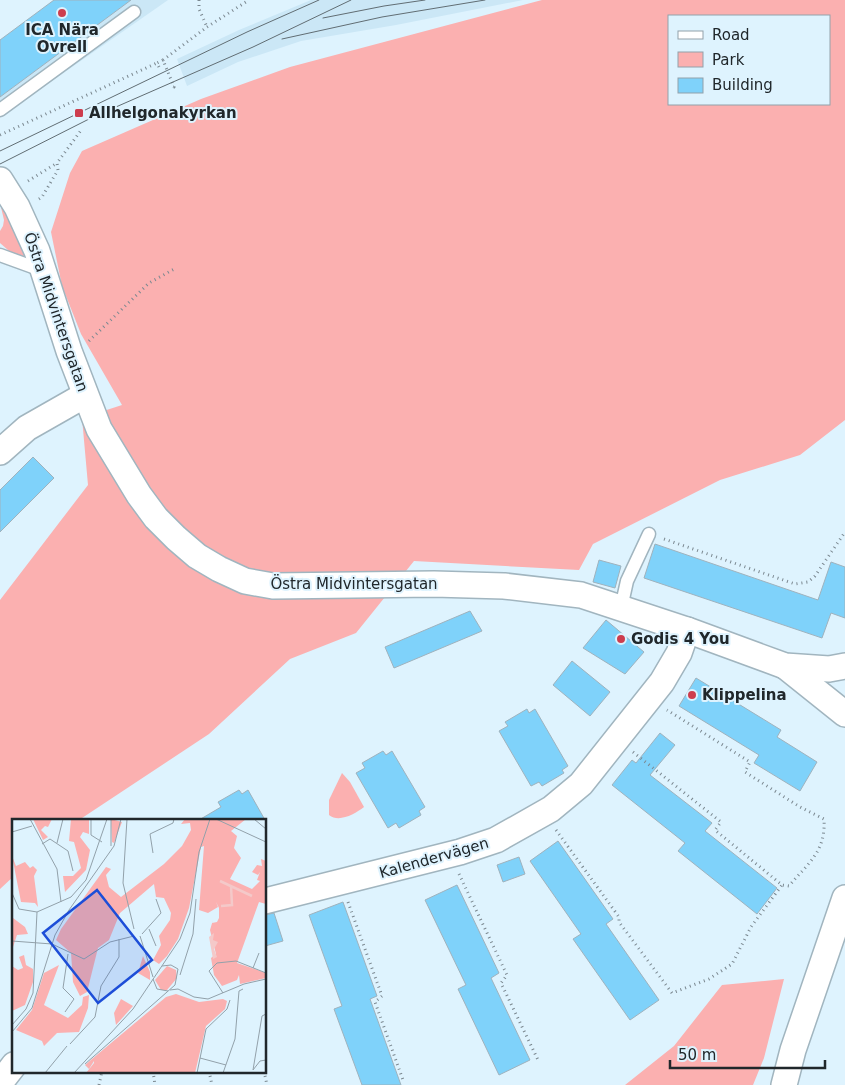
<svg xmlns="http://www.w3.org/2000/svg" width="845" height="1085" viewBox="0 0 845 1085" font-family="'DejaVu Sans',sans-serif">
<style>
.built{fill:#cbe7f6}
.green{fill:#fbb0b0;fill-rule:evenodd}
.building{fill:#7fd2fa;stroke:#9fb2bd}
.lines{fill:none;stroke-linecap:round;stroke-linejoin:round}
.lane-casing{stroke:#a1b5bf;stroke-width:15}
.street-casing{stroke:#a1b5bf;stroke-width:28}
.path{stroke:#7b8890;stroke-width:3;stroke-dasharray:1 4;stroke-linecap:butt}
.lane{stroke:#fff;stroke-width:12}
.street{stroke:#fff;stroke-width:25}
.tram{stroke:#616d73;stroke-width:1}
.poi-dot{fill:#cd3d4e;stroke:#def3fe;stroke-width:2}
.labels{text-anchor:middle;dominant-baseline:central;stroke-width:4;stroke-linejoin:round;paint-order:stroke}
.poi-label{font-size:15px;font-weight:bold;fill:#20272b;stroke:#def3fe;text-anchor:start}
.street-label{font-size:15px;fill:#20272b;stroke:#def3fe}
.inset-river{fill:none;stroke:#f4c9c9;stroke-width:2.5}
.inset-road{fill:none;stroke:#92a1aa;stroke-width:1}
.view{fill:#1d4ed8;fill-opacity:0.15;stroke:#1d4ed8;stroke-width:2.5}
.inset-edge{fill:none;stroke:#20272b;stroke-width:2.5}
</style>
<rect width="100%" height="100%" fill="#def3fe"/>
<g class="built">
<path d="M 131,0 L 168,0 L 9,111 L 0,101 L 0,97 Z"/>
<path d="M 311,0 L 523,0 L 396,25 L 301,41 L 238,62 L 187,86 L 177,59 L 239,30 Z"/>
</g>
<g class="green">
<path d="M 542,0 L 845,0 L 845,420 L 800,455 L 720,480 L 593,544 L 579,570 L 414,561 L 356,633 L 290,659 L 209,734 L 79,820 L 14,820 L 14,876 L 0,889 L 0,600 L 88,485 L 82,418 L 122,405 L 81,334 L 62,286 L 51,232 L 70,173 L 82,151 L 201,99 L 290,67 ZM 669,16 L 829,16 L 829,104 L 669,104 Z"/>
<path d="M 0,203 L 20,243 L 25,257 L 16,257 L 0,243 L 0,231 L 3,226 L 4,220 Z"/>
<path d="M 342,773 L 350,782 L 364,807 C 355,814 339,823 329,815 L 329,800 Z"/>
<path d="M 784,979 L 764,1058 L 753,1085 L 625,1085 L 674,1046 L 722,985 Z"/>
</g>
<g class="building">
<path d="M 54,0 L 131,0 L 0,97 L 0,40 Z"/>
<path d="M 33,457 L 54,478 L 0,532 L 0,490 Z"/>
<path d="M 655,544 L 818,600 L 831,562 L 845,567 L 845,618 L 831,613 L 822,638 L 644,578 Z"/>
<path d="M 599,560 L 621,566 L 615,588 L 593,582 Z"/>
<path d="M 470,611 L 482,631 L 394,668 L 385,647 Z"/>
<path d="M 606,620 L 644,652 L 625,674 L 583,648 Z"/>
<path d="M 572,661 L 610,692 L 590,716 L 553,685 Z"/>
<path d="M 696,678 L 781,730 L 777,737 L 817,762 L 800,791 L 754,763 L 759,755 L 679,706 Z"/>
<path d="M 527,709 L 529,713 L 535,709 L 568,766 L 562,770 L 564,773 L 542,786 L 539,782 L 531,786 L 499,731 L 508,726 L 505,722 Z"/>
<path d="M 660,733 L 675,745 L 650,775 L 712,823 L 705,831 L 777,888 L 757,914 L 678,851 L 685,843 L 612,785 L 632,760 L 636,763 Z"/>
<path d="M 383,751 L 386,755 L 392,751 L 425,807 L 419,811 L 421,815 L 399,828 L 396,823 L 388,828 L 356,773 L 365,768 L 362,763 Z"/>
<path d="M 239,790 L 242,794 L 248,790 L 265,820 L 199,820 L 221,807 L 218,802 Z"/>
<path d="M 558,841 L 613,919 L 606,924 L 659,1000 L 630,1020 L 573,939 L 581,934 L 530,861 Z"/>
<path d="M 519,857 L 525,874 L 503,882 L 497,865 Z"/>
<path d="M 457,885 L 499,973 L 491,978 L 530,1060 L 499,1075 L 458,989 L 466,985 L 425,900 Z"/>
<path d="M 343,902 L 377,996 L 370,999 L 401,1085 L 362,1085 L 334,1009 L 342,1006 L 309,915 Z"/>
<path d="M 274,913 L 283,941 L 265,946 L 265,915 Z"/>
</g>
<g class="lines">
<defs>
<g id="lane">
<path d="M 0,110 L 134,12"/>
<path d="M 0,255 L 44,271"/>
<path d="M 621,608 L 627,581 L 649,534"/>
</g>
<g id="street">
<path d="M 0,180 L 17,207 L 37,251 L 69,351 L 99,429 L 139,495 L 156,518 L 176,538 L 197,556 L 219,569 L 245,581 L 273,586 L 434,584 L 504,586 L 581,595 L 687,630 L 785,666 L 829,669 L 845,666"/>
<path d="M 0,452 L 27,428 L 85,395"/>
<path d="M 785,666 L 845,714"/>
<path d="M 265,901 L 460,852 L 496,840 L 551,809 L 581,784 L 662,682 L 679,653 L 687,630"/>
<path d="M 0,1083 L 14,1065"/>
<path d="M 784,1085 L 793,1050 L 845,898"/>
</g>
</defs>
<use href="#lane" class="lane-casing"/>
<use href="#street" class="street-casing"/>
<g class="path">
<path d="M 199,0 L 199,9 L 207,27"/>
<path d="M 163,60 L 207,27 L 249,0"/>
<path d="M 159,67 L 157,63 L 163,60 L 174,87 L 170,88"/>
<path d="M 0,135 L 157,63"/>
<path d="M 28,181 L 57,163"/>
<path d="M 39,199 L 42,197 L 58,170 L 57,163 L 82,129"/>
<path d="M 89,341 L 149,283 L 176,268"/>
<path d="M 664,539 L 795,584 L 808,582 L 815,576 L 845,532"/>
<path d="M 633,752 L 721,822 L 715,830 L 782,885 L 789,886 C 808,863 826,852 824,819 L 800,807 L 745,772 L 750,762 L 667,710"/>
<path d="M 556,830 L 619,917 L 619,922 L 672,993 L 709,979 L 732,964 L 751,927 L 782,885"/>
<path d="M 459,874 L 507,975 L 501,983 L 538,1060"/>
<path d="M 348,902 L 382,996 L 375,1002 L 403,1080"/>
<path d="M 153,1071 L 155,1085"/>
<path d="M 209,1071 L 212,1085"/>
<path d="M 264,1071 L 267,1085"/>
<path d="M 99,1085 L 102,1071"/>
</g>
<use href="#lane" class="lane"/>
<use href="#street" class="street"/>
<g class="tram">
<path d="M 323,18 L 384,6 L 425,0"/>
<path d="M 282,39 L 382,17 L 485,0"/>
<path d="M 0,151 L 247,32 L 319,0"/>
<path d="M 0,164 L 93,117 L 253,47 L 351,0"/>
</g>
</g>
<g class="poi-dot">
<circle cx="62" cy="13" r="5"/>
<rect x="74" y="108" width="10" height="10" rx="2.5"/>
<circle cx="621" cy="639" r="5"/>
<circle cx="692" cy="695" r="5"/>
</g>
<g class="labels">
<g class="poi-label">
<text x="62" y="30" text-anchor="middle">ICA Nära<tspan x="62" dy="17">Ovrell</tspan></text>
<text x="89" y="113">Allhelgonakyrkan</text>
<text x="631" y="639">Godis 4 You</text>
<text x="702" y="695">Klippelina</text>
</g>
<g class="street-label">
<text transform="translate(56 312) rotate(71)">Östra Midvintersgatan</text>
<text x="354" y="584">Östra Midvintersgatan</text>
<text transform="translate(434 858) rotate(-16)">Kalendervägen</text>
</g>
</g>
<g transform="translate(12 819)">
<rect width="254" height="254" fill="#def3fe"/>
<path d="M 21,0 L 40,0 L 36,8 L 33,7 L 29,11 L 36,18 L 31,21 ZM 59,0 L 77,0 L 77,15 L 71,13 L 68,18 L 78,31 L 74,51 L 53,73 L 51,57 L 61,57 L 69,49 L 62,23 L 57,22 ZM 99,0 L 110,3 L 102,24 L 100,23 ZM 173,0 L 234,0 L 219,12 L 225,17 L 222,29 L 229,39 L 218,60 L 240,70 L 248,62 L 245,61 L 248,53 L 246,56 L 240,53 L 245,46 L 250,47 L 249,40 L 254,42 L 254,85 L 247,83 L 225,144 L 254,154 L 254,159 L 228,165 L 227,156 L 225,161 L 210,167 L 202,156 L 199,139 L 204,135 L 198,111 L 201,101 L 200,104 L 205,103 L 207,99 L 207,89 L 204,83 L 206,88 L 196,94 L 187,91 L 192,27 L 189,28 L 177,89 L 166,120 L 155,137 L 147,145 L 141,141 L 149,126 L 147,117 L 158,101 L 159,94 L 152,79 L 144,78 L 142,65 L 108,94 L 97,121 L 86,129 L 75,173 L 68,177 L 61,163 L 59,134 L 44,121 L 49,110 L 94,48 L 99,50 L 94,56 L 97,68 L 109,78 L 152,45 L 170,27 L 179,11 L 178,4 L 169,5 ZM 0,37 L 4,47 L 13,43 L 18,49 L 21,47 L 25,51 L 22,57 L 26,88 L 23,84 L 9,83 ZM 1,99 L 13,108 L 16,115 L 5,116 L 0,131 ZM 12,136 L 14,146 L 21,150 L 21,163 L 13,186 L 0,192 L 0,147 L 6,151 L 11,149 L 7,138 ZM 131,137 L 138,153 L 138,161 L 126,154 ZM 47,146 L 32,186 L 56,199 L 70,186 L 71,178 L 77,176 L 76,189 L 67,213 L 45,214 L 32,227 L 30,222 L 4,211 L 20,191 L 32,154 ZM 155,147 L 164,151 L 165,159 L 155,171 L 149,171 L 143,161 ZM 164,175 L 187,183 L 211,180 L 215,182 L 213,190 L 194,207 L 183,254 L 74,254 L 82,244 L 82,242 L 77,250 L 73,246 L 80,240 L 154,178 ZM 109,180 L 121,187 L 104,206 L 102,194 Z" fill="#fbb0b0"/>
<path d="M 202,114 L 201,121 L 206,123 L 202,130 L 205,138 L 201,140 L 197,118 Z" fill="#f4c9c9"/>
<path class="inset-river" d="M 208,62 L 240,77M 209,87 L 220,86 L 219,67"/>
<path class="inset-road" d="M 18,0 L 45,50 L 49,83M 79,0 L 79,16 L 90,23M 99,0 L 99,27M 115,0 L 111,64 L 122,110M 204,0 L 254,23M 242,0 L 254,10M 0,13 L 20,7M 45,24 L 51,0M 30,25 L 38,20 L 56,32 L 61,52M 141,34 L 138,15 L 161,4 L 162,0M 0,74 L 7,90 L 25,93 L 59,78 L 74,61 L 95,0M 137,110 L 144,127M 130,115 L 149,94 L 144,80M 128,117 L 141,158M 0,122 L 40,125 L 72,140 L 98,123 L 122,117M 241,149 L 247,134M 168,156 L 181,115 L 184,80M 141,160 L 145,170 L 156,172M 158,171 L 166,170 L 182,178 L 196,180 L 232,165 L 254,160M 211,174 L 197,152 L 205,144 L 224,142 L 254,154M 53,193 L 62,180 L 51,169 L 56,135M 0,206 L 14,190 L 21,174 L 25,93M 0,213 L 20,189 L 43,116 L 57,91 L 102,27 L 109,0M 58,225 L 83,198 L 89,167 L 107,138 L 107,120M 188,239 L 214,246M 73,245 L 163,166 L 166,150 L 159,146 L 150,147M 241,251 L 250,197 L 254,195M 241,251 L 248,242 L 254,241M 33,254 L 55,227M 62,254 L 121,190 L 168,120 L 178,94 L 187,33 L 198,0M 185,254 L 194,210 L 215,190 L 218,181M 211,254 L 223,220 L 227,172 L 231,170"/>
<path class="view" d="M 85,71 L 140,141 L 86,184 L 31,114 Z"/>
<rect width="254" height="254" class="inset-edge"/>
</g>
<rect x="668" y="15" width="162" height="90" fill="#def3fe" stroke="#92a1aa"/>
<rect x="678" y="31" width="25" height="8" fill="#ffffff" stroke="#92a1aa"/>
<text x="712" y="40" font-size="15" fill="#20272b">Road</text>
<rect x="678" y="52" width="25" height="15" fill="#fbb0b0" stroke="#92a1aa"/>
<text x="712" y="65" font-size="15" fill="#20272b">Park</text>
<rect x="678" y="78" width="25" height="15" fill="#7fd2fa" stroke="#92a1aa"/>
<text x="712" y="90" font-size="15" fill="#20272b">Building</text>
<path d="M670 1060v8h155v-8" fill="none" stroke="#20272b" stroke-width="2.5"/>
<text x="678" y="1060" font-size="15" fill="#20272b" stroke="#def3fe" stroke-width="4" paint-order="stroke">50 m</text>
</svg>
